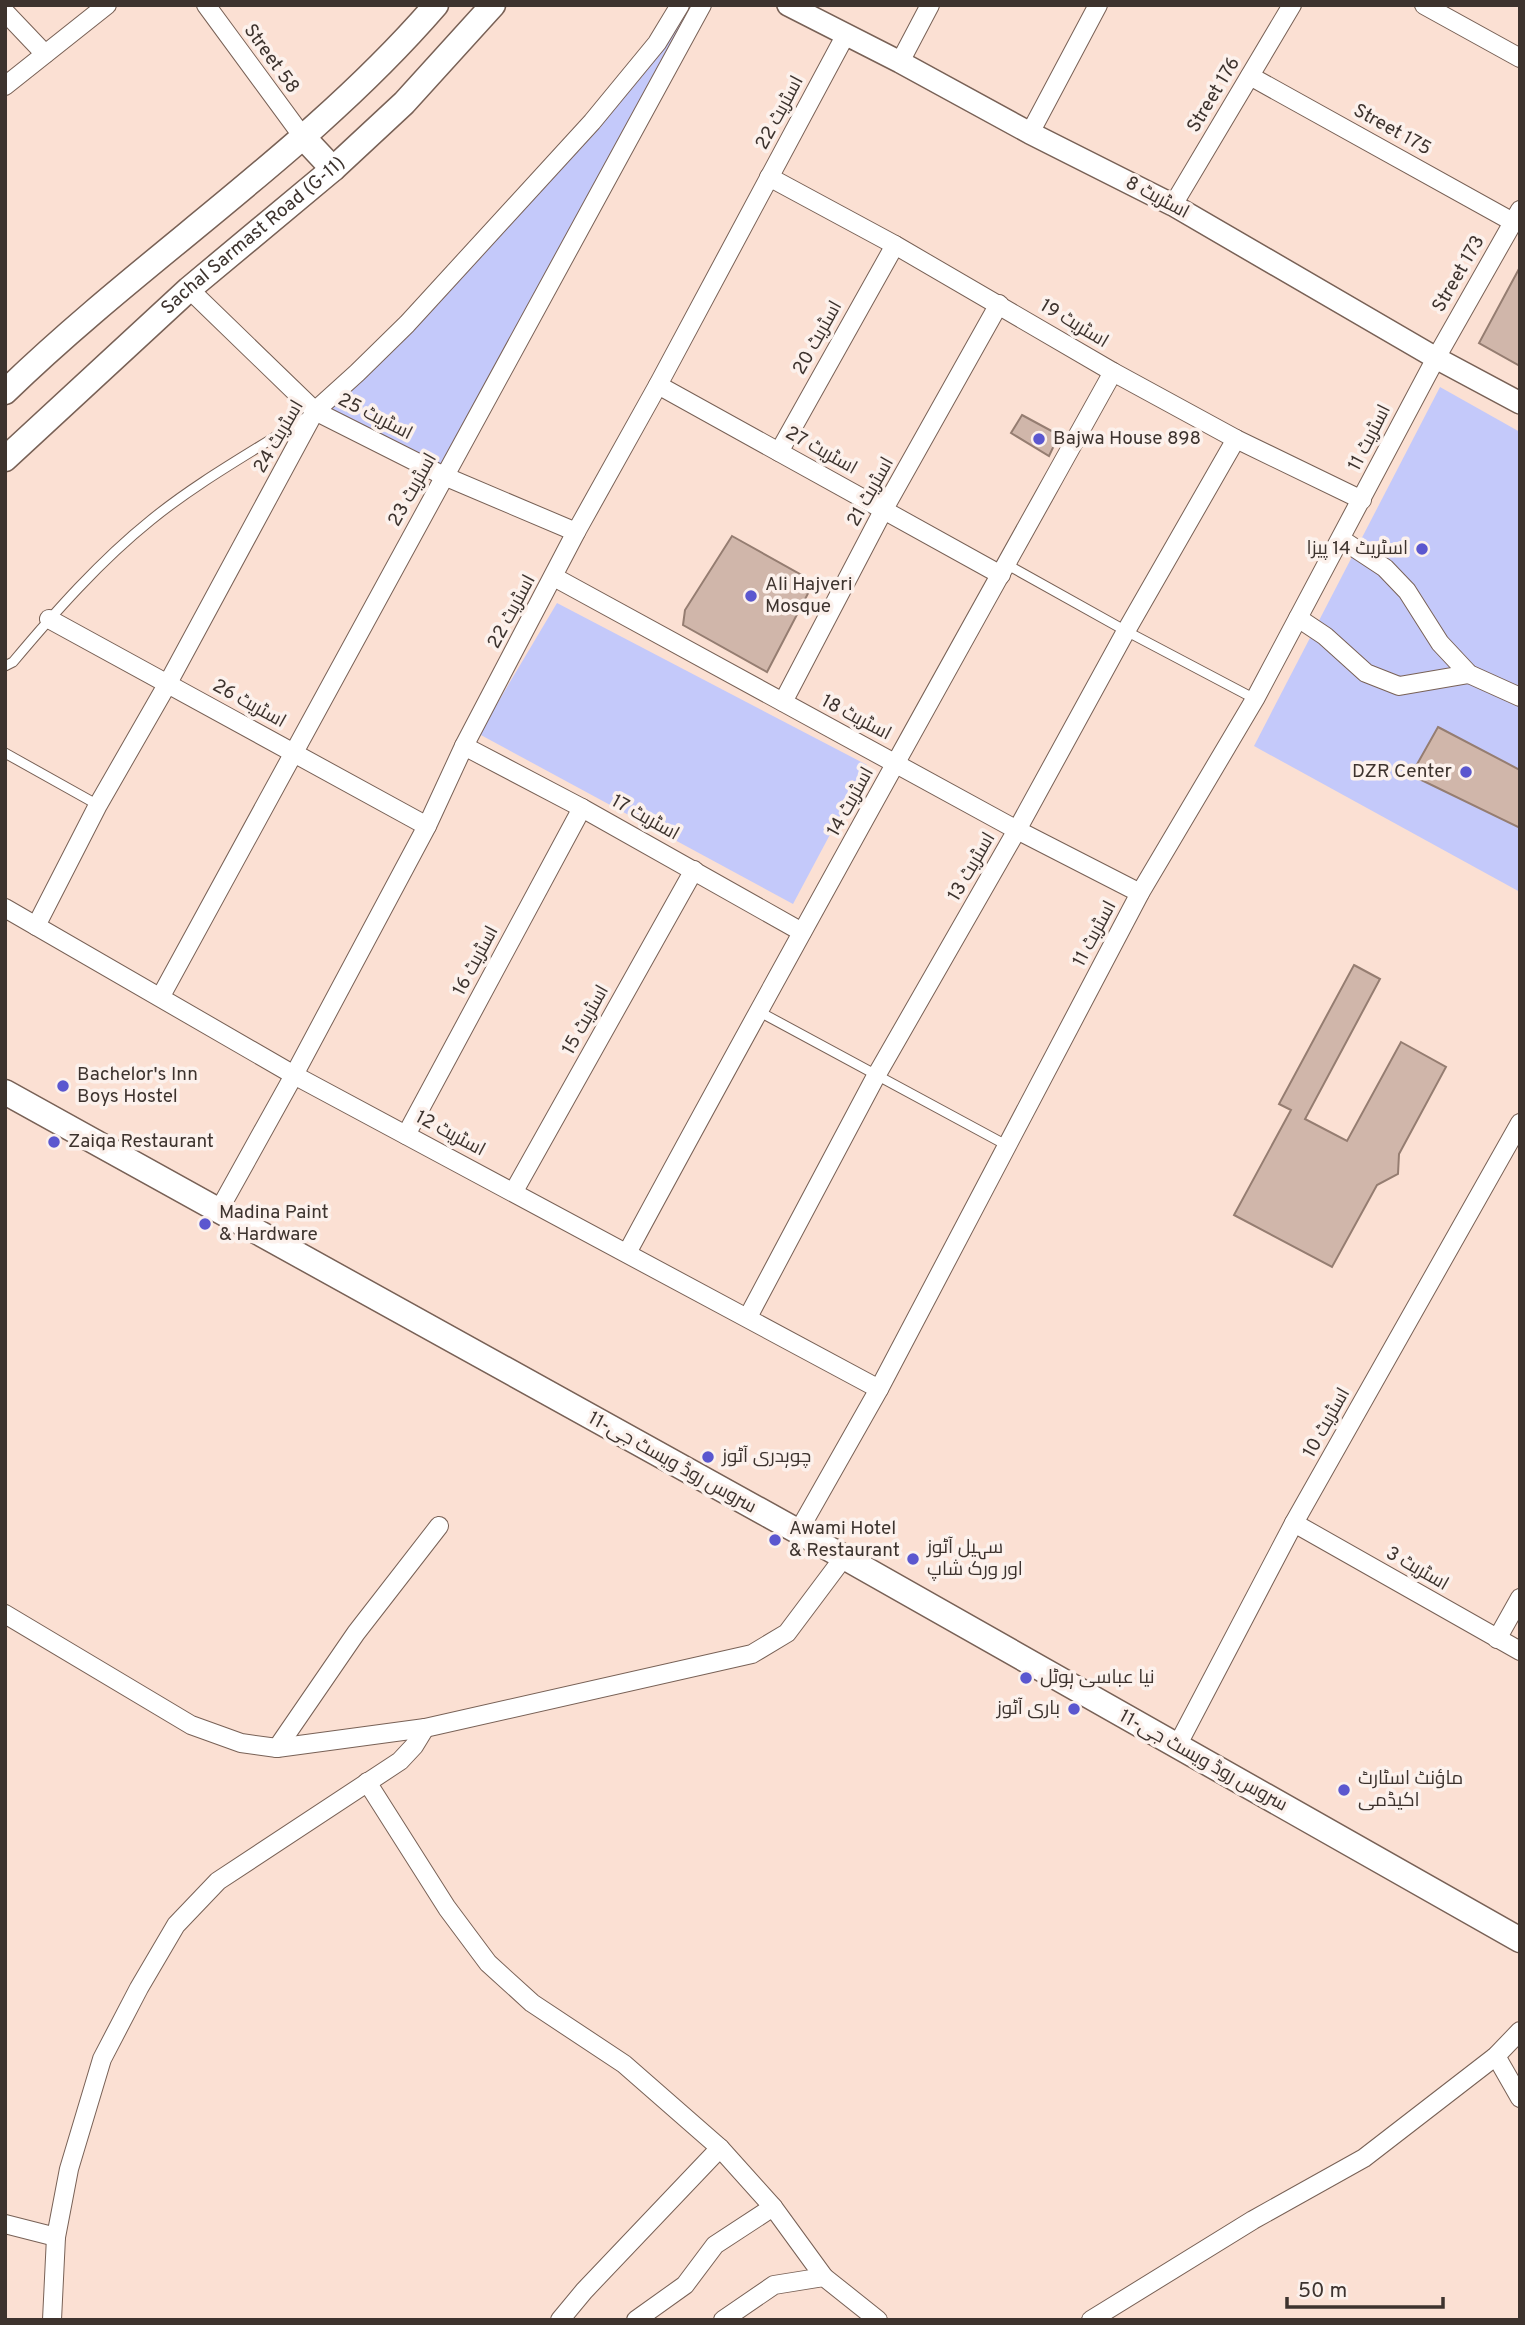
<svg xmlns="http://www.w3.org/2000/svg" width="1525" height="2325" viewBox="0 0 1525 2325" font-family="Overpass,Cairo,sans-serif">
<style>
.green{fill:#c4c9fa}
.building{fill:#d0b6aa;stroke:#957d71;stroke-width:2}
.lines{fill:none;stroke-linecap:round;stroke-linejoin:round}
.service-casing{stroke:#786156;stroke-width:11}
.minor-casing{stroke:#786156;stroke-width:20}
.tertiary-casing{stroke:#786156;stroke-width:24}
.secondary-casing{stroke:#786156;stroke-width:27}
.service{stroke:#fff;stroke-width:9}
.minor{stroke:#fff;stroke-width:18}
.tertiary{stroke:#fff;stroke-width:21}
.secondary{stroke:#fff;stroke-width:24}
.poi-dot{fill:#5b57cf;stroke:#fcf1ec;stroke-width:2.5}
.labels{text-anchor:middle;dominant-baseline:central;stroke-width:7;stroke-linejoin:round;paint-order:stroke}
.street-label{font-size:19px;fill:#3d332e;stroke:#fcf1ec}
.poi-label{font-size:19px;fill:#3d332e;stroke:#fcf1ec;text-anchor:start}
</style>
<rect width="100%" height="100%" fill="#fbe0d3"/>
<g class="green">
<path d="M 684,5 L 698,5 L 443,471 L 326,408 L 373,365 Z"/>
<path d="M 1440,387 L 1520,432 L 1520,892 L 1254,746 Z"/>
<path d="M 557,603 L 867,765 L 793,904 L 479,734 Z"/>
</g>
<g class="building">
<path d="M 1520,267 L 1520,366 L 1479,343 Z"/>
<path d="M 1022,415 L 1059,435 L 1049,456 L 1011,433 Z"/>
<path d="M 732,536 L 814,582 L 767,672 L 683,625 L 685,610 Z"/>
<path d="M 1438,727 L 1520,770 L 1520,828 L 1411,775 Z"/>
<path d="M 1354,965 L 1380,979 L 1305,1119 L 1347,1141 L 1401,1042 L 1446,1067 L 1399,1154 L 1398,1174 L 1377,1185 L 1332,1267 L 1234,1215 L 1291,1110 L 1279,1104 Z"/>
</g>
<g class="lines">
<defs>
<g id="service">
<path d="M 1006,564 L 1126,631 L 1255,699"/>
<path d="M 5,666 L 13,662 C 55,612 100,561 151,520 C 200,480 256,450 308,416"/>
<path d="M 5,753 L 98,805"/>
<path d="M 758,1011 L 1008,1146"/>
</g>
<g id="minor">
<path d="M 206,5 L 303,137"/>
<path d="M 1424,5 L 1520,58"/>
<path d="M 5,12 L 45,54"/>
<path d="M 900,62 L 930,5"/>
<path d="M 1250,76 L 1513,222"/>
<path d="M 5,86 L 107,5"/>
<path d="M 1030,133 L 1098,5"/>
<path d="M 769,177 L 895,245 L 1113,372 L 1236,439 L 1362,500"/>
<path d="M 1173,205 L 1292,5"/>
<path d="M 189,289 L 315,411 L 444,476 L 576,532"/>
<path d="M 658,385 L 1001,575"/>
<path d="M 779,452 L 895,245"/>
<path d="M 1341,539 L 1385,568 L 1407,591 L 1440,643 L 1469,674 L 1520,697"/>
<path d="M 554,577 L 1017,830 L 1140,893"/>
<path d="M 1298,618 L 1325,636 L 1366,673 L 1399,686 L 1469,674"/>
<path d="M 49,619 L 427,826"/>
<path d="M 783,702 L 884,509 L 999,304"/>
<path d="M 464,746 L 582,808 L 802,932"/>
<path d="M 5,908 L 294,1075 L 879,1389"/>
<path d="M 36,926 L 98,805 L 168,683 L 315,411 L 357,373 L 407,324 L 592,122 L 657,43 L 680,5"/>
<path d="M 161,996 L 702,5"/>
<path d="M 406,1135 L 582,808"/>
<path d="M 514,1191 L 694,870"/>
<path d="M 219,1210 L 294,1075 L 427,826 L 464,746 L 576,532 L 658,385 L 845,36"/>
<path d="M 627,1253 C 786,958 950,665 1113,372"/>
<path d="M 748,1317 L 876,1076 L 1017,830 L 1126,631 L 1236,439"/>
<path d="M 1294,1523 L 1520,1651"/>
<path d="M 798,1532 L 879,1389 L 1140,893 L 1255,699 L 1436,358 L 1520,210"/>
<path d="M 5,1614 L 191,1725 L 241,1743 L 277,1748 L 425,1728 L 752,1654 L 787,1633 L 844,1557"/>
<path d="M 1497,1639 L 1520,1598"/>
<path d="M 1177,1746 L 1294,1523 L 1520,1123"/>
<path d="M 277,1748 L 356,1633 L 439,1526"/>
<path d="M 367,1782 L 447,1908 L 488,1963 L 532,2003 L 624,2064 L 720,2148 L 773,2207 L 824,2277"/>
<path d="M 1496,2056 L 1520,2098"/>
<path d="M 5,2224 L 56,2237"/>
<path d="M 52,2320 L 56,2237 L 69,2169 L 102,2059 L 139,1988 L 176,1925 L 218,1881 L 400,1761 L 414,1746 L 425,1728"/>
<path d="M 560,2320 L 584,2291 L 720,2148"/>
<path d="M 636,2320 L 685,2285 L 715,2245 L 773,2207"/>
<path d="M 723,2320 L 774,2285 L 824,2277 L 878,2320"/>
<path d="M 1091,2320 L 1253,2220 L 1364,2158 L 1496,2056 L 1520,2031"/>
</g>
<path id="tertiary" d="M 788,5 L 900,62 L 1030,133 L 1173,205 L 1436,358 L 1520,403"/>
<g id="secondary">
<path d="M 303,137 L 333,169"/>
<path d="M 5,392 C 143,258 310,151 436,5"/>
<path id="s1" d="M 5,459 L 189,289 L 333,169 L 404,103 L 493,5"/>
<path d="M 5,1092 L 844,1557 L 1520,1940"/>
</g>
</defs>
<use href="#service" class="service-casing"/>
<use href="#minor" class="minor-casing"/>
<use href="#tertiary" class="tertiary-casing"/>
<use href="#secondary" class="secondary-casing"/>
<use href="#service" class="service"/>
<use href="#minor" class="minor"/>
<use href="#tertiary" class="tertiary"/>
<use href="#secondary" class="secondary"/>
</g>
<g class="poi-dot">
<circle cx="1039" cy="439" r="7"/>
<circle cx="1422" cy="549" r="7"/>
<circle cx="751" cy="596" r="7"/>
<circle cx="1466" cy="772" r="7"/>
<circle cx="63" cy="1086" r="7"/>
<circle cx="54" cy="1142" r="7"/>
<circle cx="205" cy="1224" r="7"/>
<circle cx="708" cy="1457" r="7"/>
<circle cx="775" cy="1540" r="7"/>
<circle cx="913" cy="1559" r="7"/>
<circle cx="1026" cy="1678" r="7"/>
<circle cx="1074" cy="1709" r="7"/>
<circle cx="1344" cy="1790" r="7"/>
</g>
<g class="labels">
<g class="street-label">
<text transform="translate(271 59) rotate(54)">Street 58</text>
<text transform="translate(1214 95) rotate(-59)">Street 176</text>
<text transform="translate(780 113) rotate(-62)">اسٹریٹ 22</text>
<text transform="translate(1392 130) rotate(29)">Street 175</text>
<text transform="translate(1157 198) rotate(28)">اسٹریٹ 8</text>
<text stroke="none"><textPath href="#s1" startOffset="334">Sachal Sarmast Road (G-11)</textPath></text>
<text transform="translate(1459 274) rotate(-60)">Street 173</text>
<text transform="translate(1074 324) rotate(31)">اسٹریٹ 19</text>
<text transform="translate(818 338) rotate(-61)">اسٹریٹ 20</text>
<text transform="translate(375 417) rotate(27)">اسٹریٹ 25</text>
<text transform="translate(279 437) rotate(-60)">اسٹریٹ 24</text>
<text transform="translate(1370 438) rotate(-63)">اسٹریٹ 11</text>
<text transform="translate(821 451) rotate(29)">اسٹریٹ 27</text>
<text transform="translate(413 490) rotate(-61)">اسٹریٹ 23</text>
<text transform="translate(871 492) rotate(-61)">اسٹریٹ 21</text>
<text transform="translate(512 612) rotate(-62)">اسٹریٹ 22</text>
<text transform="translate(249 704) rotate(29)">اسٹریٹ 26</text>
<text transform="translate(856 718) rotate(28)">اسٹریٹ 18</text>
<text transform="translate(851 802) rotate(-61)">اسٹریٹ 14</text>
<text transform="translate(645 818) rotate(29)">اسٹریٹ 17</text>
<text transform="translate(972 867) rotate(-60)">اسٹریٹ 13</text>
<text transform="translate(1095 934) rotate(-62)">اسٹریٹ 11</text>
<text transform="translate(476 961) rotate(-62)">اسٹریٹ 16</text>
<text transform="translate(586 1020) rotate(-61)">اسٹریٹ 15</text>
<text transform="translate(450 1134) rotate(28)">اسٹریٹ 12</text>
<text transform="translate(1327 1423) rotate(-61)">اسٹریٹ 10</text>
<text transform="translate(672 1463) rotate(29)">سروس روڈ ویسٹ جی-11</text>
<text transform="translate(1417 1569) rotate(30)">اسٹریٹ 3</text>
<text transform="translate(1203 1761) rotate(29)">سروس روڈ ویسٹ جی-11</text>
</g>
<g class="poi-label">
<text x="1053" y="439">Bajwa House 898</text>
<text x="1408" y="549" text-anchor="end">اسٹریٹ 14 پیزا</text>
<text x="765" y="585">Ali Hajveri<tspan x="765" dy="22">Mosque</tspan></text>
<text x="1452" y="772" text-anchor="end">DZR Center</text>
<text x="77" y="1075">Bachelor's Inn<tspan x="77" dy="22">Boys Hostel</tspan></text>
<text x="68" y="1142">Zaiqa Restaurant</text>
<text x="219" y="1213">Madina Paint<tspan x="219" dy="22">&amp; Hardware</tspan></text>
<text x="722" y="1457">چوہدری آٹوز</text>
<text x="789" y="1529">Awami Hotel<tspan x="789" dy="22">&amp; Restaurant</tspan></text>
<text x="927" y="1548">سہیل آٹوز<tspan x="927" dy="22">اور ورک شاپ</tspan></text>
<text x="1040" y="1678">نیا عباسی ہوٹل</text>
<text x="1060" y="1709" text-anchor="end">باری آٹوز</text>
<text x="1358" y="1779">ماؤنٹ اسٹارٹ<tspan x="1358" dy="22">اکیڈمی</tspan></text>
</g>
</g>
<rect width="1525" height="2325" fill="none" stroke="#3d332e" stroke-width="14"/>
<path d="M1287 2297v10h156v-10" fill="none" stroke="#3d332e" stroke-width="3.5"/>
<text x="1298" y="2297" font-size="21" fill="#3d332e" stroke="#fcf1ec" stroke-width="5" paint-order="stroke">50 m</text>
</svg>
